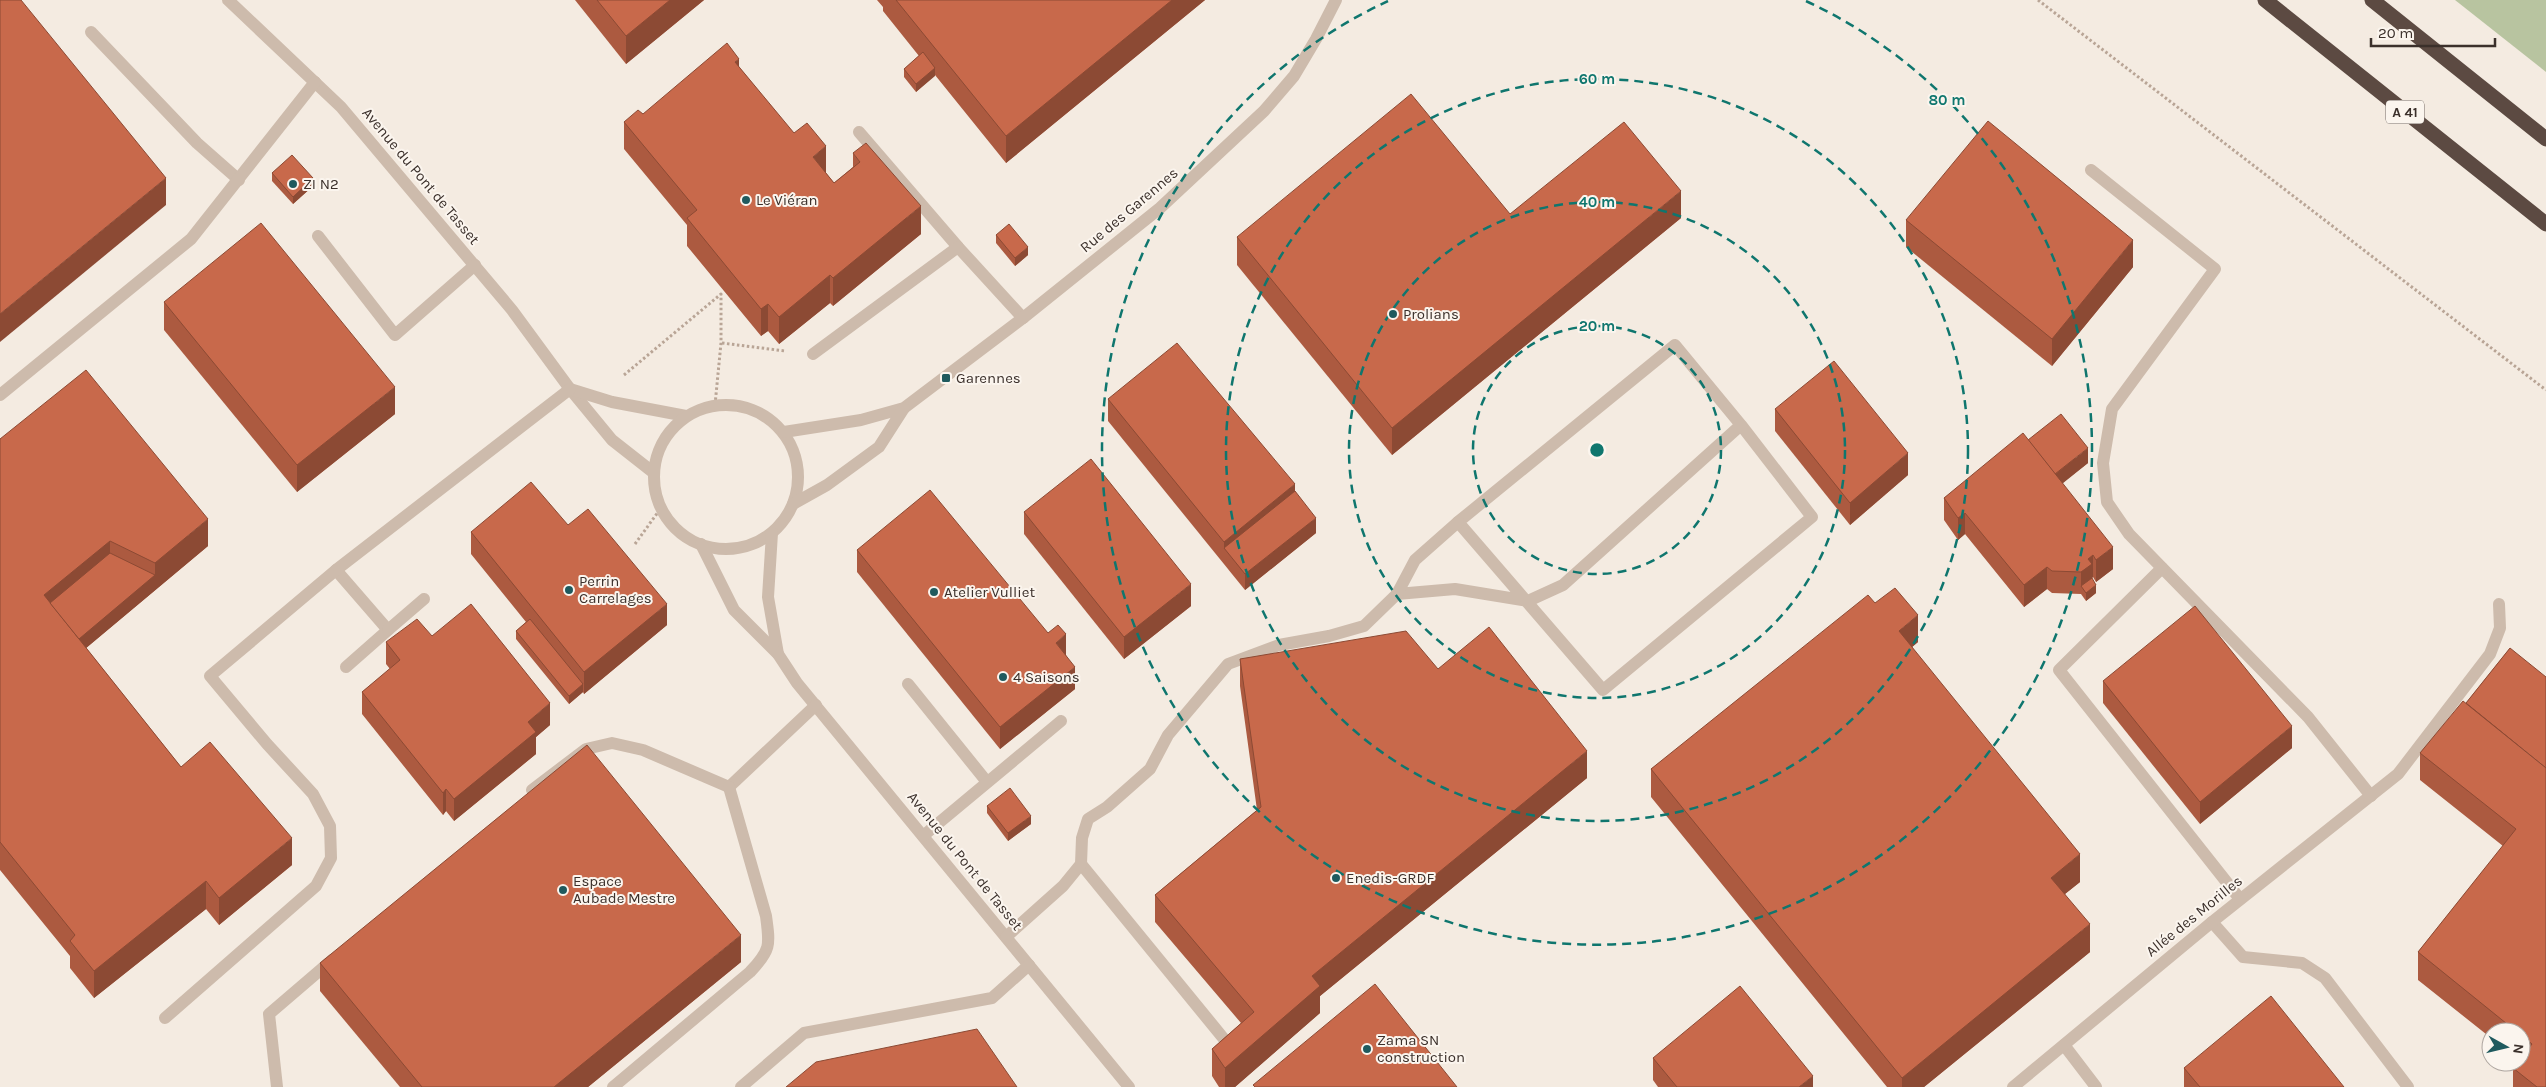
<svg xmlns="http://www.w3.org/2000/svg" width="2546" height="1087" viewBox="0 0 2546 1087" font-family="Karla,sans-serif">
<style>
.green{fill:#b8c4a0}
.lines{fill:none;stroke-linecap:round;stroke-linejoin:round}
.path{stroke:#b9a596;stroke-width:3;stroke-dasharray:2.5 2.5;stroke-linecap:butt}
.minor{stroke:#cdbbac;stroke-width:12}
.highway{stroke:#5c4a42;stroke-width:15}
.wall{fill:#ac5a40}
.shaded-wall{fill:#8c4a34}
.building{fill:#c8694b;stroke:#8c4a34}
.ring{fill:none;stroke:#0f766e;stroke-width:2.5;stroke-dasharray:9 6}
.poi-dot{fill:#1f5a5e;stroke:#fbf5ee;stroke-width:2}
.labels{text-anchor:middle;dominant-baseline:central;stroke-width:4;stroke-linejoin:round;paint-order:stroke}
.shield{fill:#fbf5ee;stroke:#756b66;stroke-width:1}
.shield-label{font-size:14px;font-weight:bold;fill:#3b302b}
.street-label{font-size:15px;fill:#3b302b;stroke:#fbf5ee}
.poi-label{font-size:15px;fill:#3b302b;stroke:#fbf5ee;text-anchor:start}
.centre{fill:#0f766e;stroke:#fbf5ee;stroke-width:2.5}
.ring-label{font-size:15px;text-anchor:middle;font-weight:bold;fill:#0f766e;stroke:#fbf5ee;stroke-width:4;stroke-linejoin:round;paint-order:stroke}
</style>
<rect width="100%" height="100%" fill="#f4ebe1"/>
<path class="green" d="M 2455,0 L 2546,0 L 2546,72 Z"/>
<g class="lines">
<g class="path">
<path d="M 2038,0 L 2546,390"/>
<path d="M 722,343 L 785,351"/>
<path d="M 624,375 L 721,294 L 721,343 L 715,405"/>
<path d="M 635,544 L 661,508"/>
</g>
<g class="minor">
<path d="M 228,0 L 341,107 L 512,310 L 570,389 L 612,440 L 654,473"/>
<path d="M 91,32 L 197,143 L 239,180"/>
<path d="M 859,132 L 958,247 L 1023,318"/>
<path d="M 2091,170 L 2215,269 L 2112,409 L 2103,463 L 2107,502 L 2129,534 L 2308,717 L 2371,796"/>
<path d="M 318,236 L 395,335 L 475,265"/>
<path d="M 813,354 L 958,247"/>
<path d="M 570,389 L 612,402 L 686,416"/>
<path d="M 0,395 L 191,239 L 315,82"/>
<circle cx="726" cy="477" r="72"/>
<path d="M 784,432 L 861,420 L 904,408 L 1023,318 L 1160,208 L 1264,111 L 1294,76 L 1316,39 L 1336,0"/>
<path d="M 793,504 L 827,485 L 879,447 L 904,408"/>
<path d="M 772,533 L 768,597 L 778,654"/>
<path d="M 701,544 L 734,610 L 778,654 L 797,683 L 1129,1087"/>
<path d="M 2162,568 L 2059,670 L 2240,899"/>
<path d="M 336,570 L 388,630 L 346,667"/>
<path d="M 1397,594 L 1455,589 L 1528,601 L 1563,585 L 1741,425 L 1675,345 L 1458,522 L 1603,690 L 1812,517 L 1741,425"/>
<path d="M 388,630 L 424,599"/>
<path d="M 908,684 L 987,782"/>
<path d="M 729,787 L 816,705"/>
<path d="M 532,790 L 586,749 L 612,743 L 643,750 L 729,787"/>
<path d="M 923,836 L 1061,721"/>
<path d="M 1081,864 L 1224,1039"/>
<path d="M 2212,922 L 2243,957 L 2302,963 L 2325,978 L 2408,1087"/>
<path d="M 1006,937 L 1063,886 L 1081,864 L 1082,838 L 1088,819 L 1107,807 L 1150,769 L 1168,735 L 1228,664 L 1279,645 L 1329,636 L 1364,626 L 1397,594 L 1415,560 L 1458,522"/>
<path d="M 165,1018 L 316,886 L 331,858 L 330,826 L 313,794 L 267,744 L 210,676 L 336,570 L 570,389"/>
<path d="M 2064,1045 L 2096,1087"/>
<path d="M 277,1087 L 269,1014 L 332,960"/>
<path d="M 613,1087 L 750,972 C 771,950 770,945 766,916 L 729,787"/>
<path d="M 741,1087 L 804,1033 L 992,998 L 1029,965"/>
<path d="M 2013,1087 L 2212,922 L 2398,774 L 2490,654 L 2500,628 L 2499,604"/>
</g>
<g class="highway">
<path d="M 2265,0 L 2546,224"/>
<path d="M 2372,0 L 2546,139"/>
</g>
</g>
<g class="wall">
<path d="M 575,0 L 704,0 L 626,64 Z"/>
<path d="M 877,0 L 1205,0 L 1006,163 L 935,75 L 916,92 L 904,77 L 904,69 L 919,56 L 883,11 L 883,7 Z"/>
<path d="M 739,67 L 834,183 L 853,167 L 853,153 L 921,234 L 833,306 L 830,303 L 779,344 L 768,331 L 761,336 L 687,246 L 687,225 L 624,149 L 624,122 L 643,114 Z"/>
<path d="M 272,173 L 313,186 L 293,204 L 272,181 Z"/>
<path d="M 1510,214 L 1681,218 L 1392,455 L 1237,265 L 1237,237 Z"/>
<path d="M 1906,220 L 2133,267 L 2052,366 L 1906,247 Z"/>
<path d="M 996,235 L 1028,255 L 1015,266 L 996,243 Z"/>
<path d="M 164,302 L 395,414 L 297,492 L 164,330 Z"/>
<path d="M 1108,399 L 1295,491 L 1316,533 L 1245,590 L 1108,421 Z"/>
<path d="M 1775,409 L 1908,475 L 1850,525 L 1775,431 Z"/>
<path d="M 0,439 L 208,546 L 86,648 L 181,767 L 292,865 L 219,925 L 206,909 L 94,998 L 70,968 L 70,956 L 0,870 Z"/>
<path d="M 2028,440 L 2088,463 L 2062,483 L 2113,569 L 2096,582 L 2093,577 L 2092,578 L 2096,593 L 2086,601 L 2081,594 L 2052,593 L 2047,589 L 2024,607 L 1965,534 L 1958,540 L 1944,520 L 1944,498 Z"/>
<path d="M 1024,512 L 1191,606 L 1124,659 L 1024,534 Z"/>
<path d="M 568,525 L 667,625 L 584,694 L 583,692 L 569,704 L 516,639 L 516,631 L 526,622 L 471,554 L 471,532 Z"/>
<path d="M 857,550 L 1048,633 L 1066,655 L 1075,689 L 1000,749 L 857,572 Z"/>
<path d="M 1875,603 L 1918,642 L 1912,647 L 2080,882 L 2065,894 L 2090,952 L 1924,1087 L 1887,1087 L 1651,797 L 1651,769 Z"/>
<path d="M 432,636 L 550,725 L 536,737 L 536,754 L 454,821 L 446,811 L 443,815 L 362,714 L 362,692 L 390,669 L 386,664 L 386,642 Z"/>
<path d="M 2510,648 L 2546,1087 L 2513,1087 L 2513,1068 L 2521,1062 L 2521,1032 L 2491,1032 L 2491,1038 L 2418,980 L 2418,952 L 2503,846 L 2420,780 L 2420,753 L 2466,703 Z"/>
<path d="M 1240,659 L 1438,669 L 1587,778 L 1320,996 L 1320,1013 L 1235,1087 L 1219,1087 L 1212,1076 L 1212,1049 L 1241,1023 L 1155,922 L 1155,895 L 1257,810 L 1240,686 Z"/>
<path d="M 2103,681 L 2292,748 L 2200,824 L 2103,703 Z"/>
<path d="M 987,806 L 1031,824 L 1008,841 L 987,813 Z"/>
<path d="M 741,962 L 588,1087 L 400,1087 L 320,991 L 320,963 Z"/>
<path d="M 1653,1058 L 1813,1087 L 1658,1087 L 1653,1080 Z"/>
<path d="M 2184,1068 L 2344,1087 L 2184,1087 Z"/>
</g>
<g class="shaded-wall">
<path d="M 670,0 L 704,0 L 626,64 L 626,36 Z"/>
<path d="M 1172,0 L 1205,0 L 1006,163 L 1006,136 Z"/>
<path d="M 739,59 L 739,86 L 735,62 Z"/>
<path d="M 935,68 L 935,76 L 916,92 L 916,84 Z"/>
<path d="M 826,146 L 826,174 L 813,157 Z"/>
<path d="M 166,178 L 166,205 L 0,342 L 0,314 Z"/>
<path d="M 313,178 L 313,186 L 293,204 L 293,197 Z"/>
<path d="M 1681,191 L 1681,218 L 1392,455 L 1392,428 Z"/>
<path d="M 921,206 L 921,234 L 833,306 L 833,278 Z"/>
<path d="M 2133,240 L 2133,267 L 2052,366 L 2052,339 Z"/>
<path d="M 1028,247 L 1028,255 L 1015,266 L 1015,258 Z"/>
<path d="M 830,275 L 830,303 L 779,344 L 779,317 Z"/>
<path d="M 768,304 L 768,331 L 761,336 L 761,309 Z"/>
<path d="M 395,387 L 395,414 L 297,492 L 297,465 Z"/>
<path d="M 2088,448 L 2088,463 L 2052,492 L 2052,477 Z"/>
<path d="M 1908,453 L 1908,475 L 1850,525 L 1850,503 Z"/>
<path d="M 1295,484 L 1295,506 L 1224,548 L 1224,542 Z"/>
<path d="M 1965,513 L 1965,534 L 1958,540 L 1958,518 Z"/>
<path d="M 1316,518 L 1316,533 L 1245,590 L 1245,574 Z"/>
<path d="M 208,519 L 208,546 L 73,659 L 73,643 L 155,575 L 155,563 Z"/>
<path d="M 110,541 L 110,568 L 52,617 L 44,595 Z"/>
<path d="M 2113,547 L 2113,569 L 2096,582 L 2096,560 Z"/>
<path d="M 2093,555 L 2093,577 L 2092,578 L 2092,586 L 2081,586 L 2081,572 L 2088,559 Z"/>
<path d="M 2047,567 L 2047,589 L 2024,607 L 2024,585 Z"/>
<path d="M 1191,584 L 1191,606 L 1124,659 L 1124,637 Z"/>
<path d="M 2096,585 L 2096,593 L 2086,601 L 2086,593 Z"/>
<path d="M 667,604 L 667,625 L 584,694 L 584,672 Z"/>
<path d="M 1918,615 L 1918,642 L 1899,658 L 1899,631 Z"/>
<path d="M 1066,634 L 1066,656 L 1056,643 Z"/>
<path d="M 1075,667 L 1075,689 L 1000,749 L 1000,727 Z"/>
<path d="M 583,684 L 583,692 L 569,704 L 569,696 Z"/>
<path d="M 550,703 L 550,725 L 536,737 L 536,754 L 454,821 L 454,799 L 528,722 Z"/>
<path d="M 2292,726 L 2292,748 L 2200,824 L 2200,802 Z"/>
<path d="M 1587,751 L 1587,778 L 1320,996 L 1320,1013 L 1235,1087 L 1225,1087 L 1225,1068 L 1312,976 Z"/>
<path d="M 446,789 L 446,811 L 443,815 L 443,793 Z"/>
<path d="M 1031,816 L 1031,824 L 1008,841 L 1008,833 Z"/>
<path d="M 292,838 L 292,865 L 219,925 L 219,898 Z"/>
<path d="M 2080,854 L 2080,882 L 2051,905 L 2051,878 Z"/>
<path d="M 206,881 L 206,909 L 94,998 L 94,971 Z"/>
<path d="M 2090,924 L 2090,952 L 1924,1087 L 1902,1087 L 1902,1078 Z"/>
<path d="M 741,935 L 741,962 L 588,1087 L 554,1087 Z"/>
<path d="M 1813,1076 L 1813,1087 L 1799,1087 Z"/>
</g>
<g class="building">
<path d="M 0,0 L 21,0 L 166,178 L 0,314 Z"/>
<path d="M 597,0 L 670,0 L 626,36 Z"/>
<path d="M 896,0 L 1172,0 L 1006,136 Z"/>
<path d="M 727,43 L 739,59 L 735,62 L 794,133 L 807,123 L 826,146 L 813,157 L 834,183 L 860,162 L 853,153 L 866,143 L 921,206 L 833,278 L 830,275 L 779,317 L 768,304 L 761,309 L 687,218 L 697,210 L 624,122 L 638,110 L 643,114 Z"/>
<path d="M 923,52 L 935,68 L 916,84 L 904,69 Z"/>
<path d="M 1411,94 L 1510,214 L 1624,122 L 1681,191 L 1392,428 L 1237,237 Z"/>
<path d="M 1988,121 L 2133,240 L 2052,339 L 1906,220 Z"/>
<path d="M 292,155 L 313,178 L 293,197 L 272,173 Z"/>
<path d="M 261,223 L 395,387 L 297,465 L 164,302 Z"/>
<path d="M 1009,224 L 1028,247 L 1015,258 L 996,235 Z"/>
<path d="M 1177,343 L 1295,484 L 1224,542 L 1108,399 Z"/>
<path d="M 1834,361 L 1908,453 L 1850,503 L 1775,409 Z"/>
<path d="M 86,370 L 208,519 L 155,563 L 110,541 L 44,595 L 181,767 L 210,742 L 292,838 L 219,898 L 206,881 L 94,971 L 70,941 L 75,935 L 0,842 L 0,439 Z"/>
<path d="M 2061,414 L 2088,448 L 2055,474 L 2028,440 Z"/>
<path d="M 2023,433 L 2113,547 L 2096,560 L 2093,555 L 2088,559 L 2092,564 L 2081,572 L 2052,571 L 2047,567 L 2024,585 L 1965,513 L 1958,518 L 1944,498 Z"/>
<path d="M 1091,459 L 1191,584 L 1124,637 L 1024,512 Z"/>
<path d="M 531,482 L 568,525 L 588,509 L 667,604 L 584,672 L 471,532 Z"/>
<path d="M 930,490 L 1048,633 L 1058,625 L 1066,634 L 1056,643 L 1075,667 L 1000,727 L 857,550 Z"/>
<path d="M 1295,491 L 1316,518 L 1245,574 L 1224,548 Z"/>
<path d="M 110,553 L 155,575 L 79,639 L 50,603 Z"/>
<path d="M 2092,578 L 2096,585 L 2086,593 L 2081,586 Z"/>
<path d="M 1895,588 L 1918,615 L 1899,631 L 2080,854 L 2051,878 L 2090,924 L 1902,1078 L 1651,769 L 1868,595 L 1875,603 Z"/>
<path d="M 471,604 L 550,703 L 528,722 L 536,732 L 454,799 L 446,789 L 443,793 L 362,692 L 400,660 L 386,642 L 417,619 L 432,636 Z"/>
<path d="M 2195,606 L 2292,726 L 2200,802 L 2103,681 Z"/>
<path d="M 530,619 L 583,684 L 569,696 L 516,631 Z"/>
<path d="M 1489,627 L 1587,751 L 1312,976 L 1320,986 L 1225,1068 L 1212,1049 L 1254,1012 L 1155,895 L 1261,807 L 1240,659 L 1406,631 L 1438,669 Z"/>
<path d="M 2510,648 L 2546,677 L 2546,768 L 2466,703 Z"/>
<path d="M 2463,701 L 2546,768 L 2546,1087 L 2537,1087 L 2513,1068 L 2518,1062 L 2521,1062 L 2521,1058 L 2532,1044 L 2521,1035 L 2521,1032 L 2517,1032 L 2418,952 L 2516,829 L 2420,753 Z"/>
<path d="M 587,745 L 741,935 L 554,1087 L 422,1087 L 320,963 Z"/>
<path d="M 1010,788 L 1031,816 L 1008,833 L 987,806 Z"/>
<path d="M 1375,984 L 1457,1087 L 1255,1087 L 1253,1085 Z"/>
<path d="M 1740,986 L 1813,1076 L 1799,1087 L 1677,1087 L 1653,1058 Z"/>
<path d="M 2271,996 L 2344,1087 L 2200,1087 L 2184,1068 Z"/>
<path d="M 977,1029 L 1017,1087 L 786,1087 L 816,1062 Z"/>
</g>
<g class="ring">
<circle cx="1597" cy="450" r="124"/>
<circle cx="1597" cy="450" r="248"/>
<circle cx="1597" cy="450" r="371"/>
<path d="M1806 1A495 495 0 1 1 1388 1"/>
</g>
<g class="poi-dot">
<circle cx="293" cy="184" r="5"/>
<circle cx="746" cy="200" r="5"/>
<circle cx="1393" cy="314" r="5"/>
<rect x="941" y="373" width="10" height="10" rx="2.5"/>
<circle cx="569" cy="590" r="5"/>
<circle cx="934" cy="592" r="5"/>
<circle cx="1003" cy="677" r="5"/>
<circle cx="1336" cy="878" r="5"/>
<circle cx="563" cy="890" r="5"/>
<circle cx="1367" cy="1049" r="5"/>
</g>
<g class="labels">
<rect class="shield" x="2386" y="100.5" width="38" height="23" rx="4"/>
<g class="shield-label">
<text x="2405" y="112">A 41</text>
</g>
<g class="street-label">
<text transform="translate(421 176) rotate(50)">Avenue du Pont de Tasset</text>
<text transform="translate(1129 210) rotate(-40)">Rue des Garennes</text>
<text transform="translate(965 861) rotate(51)">Avenue du Pont de Tasset</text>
<text transform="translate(2194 916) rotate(-39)">Allée des Morilles</text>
</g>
<g class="poi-label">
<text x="303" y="184">ZI N2</text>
<text x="756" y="200">Le Viéran</text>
<text x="1403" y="314">Prolians</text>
<text x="956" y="378">Garennes</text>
<text x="579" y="581">Perrin<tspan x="579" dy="17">Carrelages</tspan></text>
<text x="944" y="592">Atelier Vulliet</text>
<text x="1013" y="677">4 Saisons</text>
<text x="1346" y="878">Enedis-GRDF</text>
<text x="573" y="881">Espace<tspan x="573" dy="17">Aubade Mestre</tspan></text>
<text x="1377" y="1040">Zama SN<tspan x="1377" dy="17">construction</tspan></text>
</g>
</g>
<circle cx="1597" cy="450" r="8" class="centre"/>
<g class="ring-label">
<text x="1597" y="84">60 m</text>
<text x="1947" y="105">80 m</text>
<text x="1597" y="207">40 m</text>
<text x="1597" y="331">20 m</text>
</g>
<g transform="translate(2506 1047) rotate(98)"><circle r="24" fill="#fbf5ee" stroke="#aea6a0"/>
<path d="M0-4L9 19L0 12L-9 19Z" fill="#1f5a5e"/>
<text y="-8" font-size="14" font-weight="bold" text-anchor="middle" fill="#3b302b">N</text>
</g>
<path d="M2371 38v8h124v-8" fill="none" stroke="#3b302b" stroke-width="2.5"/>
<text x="2378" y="38" font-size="15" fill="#3b302b" stroke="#fbf5ee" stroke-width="4" paint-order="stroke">20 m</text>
</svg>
